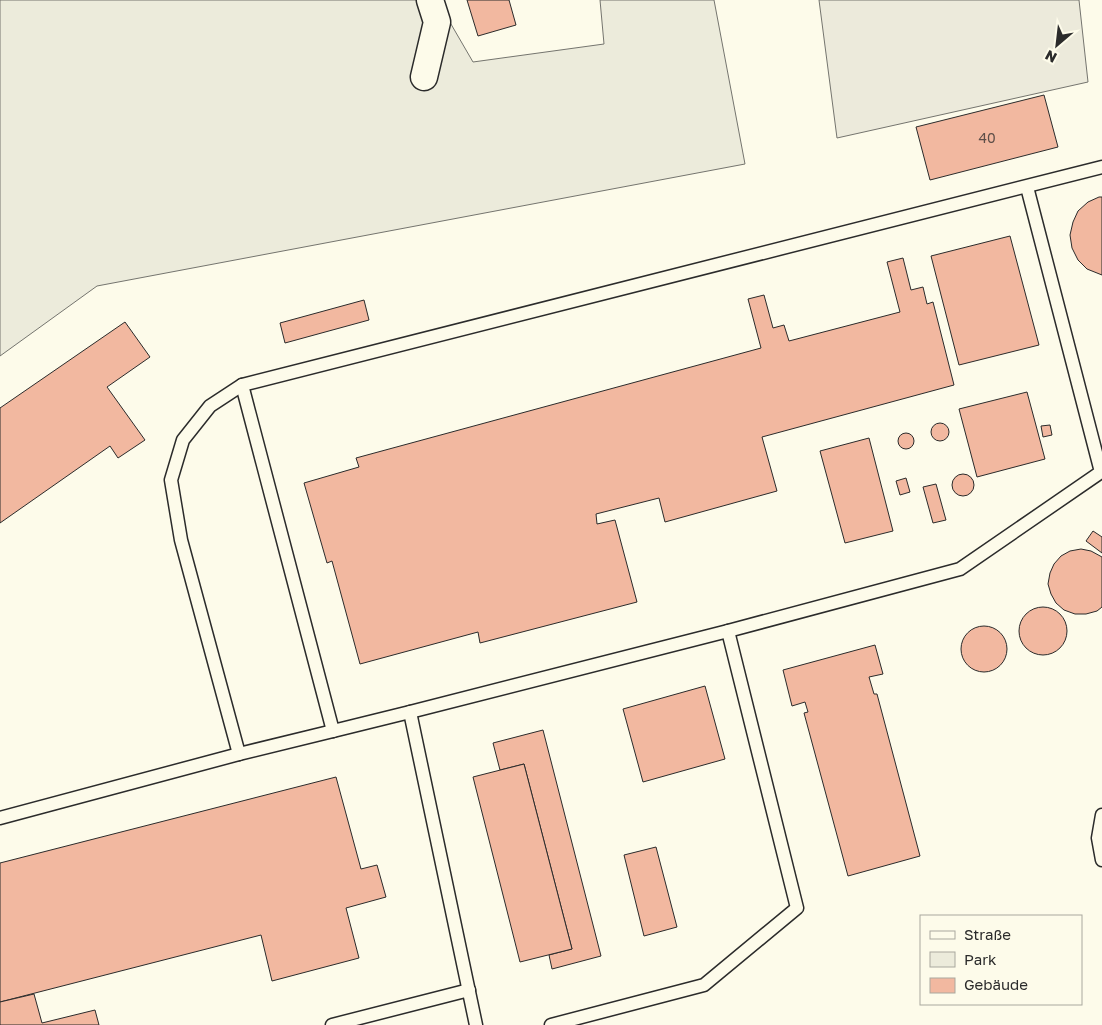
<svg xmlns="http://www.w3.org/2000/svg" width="1102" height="1025" viewBox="0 0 1102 1025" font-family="'Golos Text',sans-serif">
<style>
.green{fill:#ecebdb;stroke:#74746e}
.parking{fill:#eceadb;stroke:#74746e}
.building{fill:#f2b8a0;stroke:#2b2b2b}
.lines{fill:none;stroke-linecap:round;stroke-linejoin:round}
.lane-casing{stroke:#2b2b2b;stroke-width:15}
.street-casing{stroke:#2b2b2b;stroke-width:29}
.lane{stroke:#fdfbea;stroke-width:12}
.street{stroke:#fdfbea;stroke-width:26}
.labels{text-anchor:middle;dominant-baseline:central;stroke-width:4;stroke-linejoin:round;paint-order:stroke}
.number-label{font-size:14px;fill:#5d4e48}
</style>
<rect width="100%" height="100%" fill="#fdfbea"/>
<path class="green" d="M 0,0 L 437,0 L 473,62 L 604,44 L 600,0 L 714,0 L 745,164 L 97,286 L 0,356 Z"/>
<path class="parking" d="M 819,0 L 1079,0 L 1088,82 L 837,138 Z"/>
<g class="building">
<path d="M 467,0 L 509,0 L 516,25 L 478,36 Z"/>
<path d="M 1044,95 L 1058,147 L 930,180 L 916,127 Z"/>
<path d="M 1099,197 L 1102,197 L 1102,275 L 1087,269 L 1078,260 L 1072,248 L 1070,235 L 1073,222 L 1078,211 L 1088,202 Z"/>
<path d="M 1010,236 L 1039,345 L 959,365 L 931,256 Z"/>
<path d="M 903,258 L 911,290 L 923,287 L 927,304 L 933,302 L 954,385 L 762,437 L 777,491 L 665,522 L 659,498 L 596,514 L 597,524 L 615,520 L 637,602 L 480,643 L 478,632 L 360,664 L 332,561 L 327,563 L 304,483 L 359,467 L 356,458 L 761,348 L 748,299 L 764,295 L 773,328 L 784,325 L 789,341 L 900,312 L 887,262 Z"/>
<path d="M 364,300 L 369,320 L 285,343 L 280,323 Z"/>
<path d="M 125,322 L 150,357 L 107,387 L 145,440 L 118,458 L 110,446 L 0,523 L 0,408 Z"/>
<path d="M 1027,392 L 1045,459 L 977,477 L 959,409 Z"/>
<circle cx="940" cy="432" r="9"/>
<path d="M 1050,425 L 1052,435 L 1043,437 L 1041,426 Z"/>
<circle cx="906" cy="441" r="8"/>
<path d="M 869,438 L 893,531 L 845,543 L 820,451 Z"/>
<circle cx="963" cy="485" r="11"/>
<path d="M 906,478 L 910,492 L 900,495 L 896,481 Z"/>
<path d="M 936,484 L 946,520 L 933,523 L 923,487 Z"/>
<path d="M 1093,531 L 1102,537 L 1102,553 L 1086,541 Z"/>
<path d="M 1081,549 L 1091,551 L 1102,557 L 1102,607 L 1097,611 L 1086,614 L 1075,614 L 1064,610 L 1056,603 L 1051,594 L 1048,584 L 1050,573 L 1054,564 L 1061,556 L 1070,551 Z"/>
<circle cx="1043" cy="631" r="24"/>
<circle cx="984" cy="649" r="23"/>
<path d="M 875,645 L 883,674 L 869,677 L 874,694 L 877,694 L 920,856 L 848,876 L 804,713 L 808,712 L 805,702 L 792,706 L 783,670 Z"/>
<path d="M 705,686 L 725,759 L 643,782 L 623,709 Z"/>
<path d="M 543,730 L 601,956 L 552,969 L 549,955 L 572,949 L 524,764 L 500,770 L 493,743 Z"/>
<path d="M 524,764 L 572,949 L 520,962 L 473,777 Z"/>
<path d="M 336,777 L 361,869 L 377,865 L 386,897 L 346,908 L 359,958 L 272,981 L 261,935 L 0,1002 L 0,863 Z"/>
<path d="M 656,847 L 677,927 L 644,936 L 624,855 Z"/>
<path d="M 34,994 L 42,1023 L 95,1010 L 99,1025 L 0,1025 L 0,1002 Z"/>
</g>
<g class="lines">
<defs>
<g id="lane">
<path d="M 242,385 L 210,406 L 183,440 L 171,480 L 181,540 L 239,754 L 333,731"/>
<path d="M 728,631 L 960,569 L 1101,472 L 1027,187"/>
<path d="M 410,712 L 728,631 L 797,908 L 704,985 L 551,1025"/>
<path d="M 1102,815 L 1098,838 L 1102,860"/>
<path d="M 0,818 L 239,754"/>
<path d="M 332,1025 L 469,990"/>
<path d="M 476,1025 L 410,712 L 333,731 L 242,385 L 1102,167"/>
</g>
<path id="street" d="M 424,77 L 437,22 L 430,0"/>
</defs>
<use href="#lane" class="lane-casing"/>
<use href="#street" class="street-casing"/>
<use href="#lane" class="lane"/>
<use href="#street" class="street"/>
</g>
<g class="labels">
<g class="number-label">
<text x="987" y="137">40</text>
</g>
</g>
<rect x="920" y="915" width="162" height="90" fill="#fdfbea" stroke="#a9a89e"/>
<rect x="930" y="931" width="25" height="8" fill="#fdfbea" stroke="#a9a89e"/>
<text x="964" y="940" font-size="15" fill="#2b2b2b">Straße</text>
<rect x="930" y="952" width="25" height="15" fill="#ecebdb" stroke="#a9a89e"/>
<text x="964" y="965" font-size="15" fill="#2b2b2b">Park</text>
<rect x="930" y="978" width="25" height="15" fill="#f2b8a0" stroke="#a9a89e"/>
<text x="964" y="990" font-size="15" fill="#2b2b2b">Gebäude</text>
<g transform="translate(1057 45) rotate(208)" stroke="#fdfbea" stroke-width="4" paint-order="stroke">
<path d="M0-4L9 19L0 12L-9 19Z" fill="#2b2b2b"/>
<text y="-8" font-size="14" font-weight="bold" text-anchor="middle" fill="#2b2b2b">N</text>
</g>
</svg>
